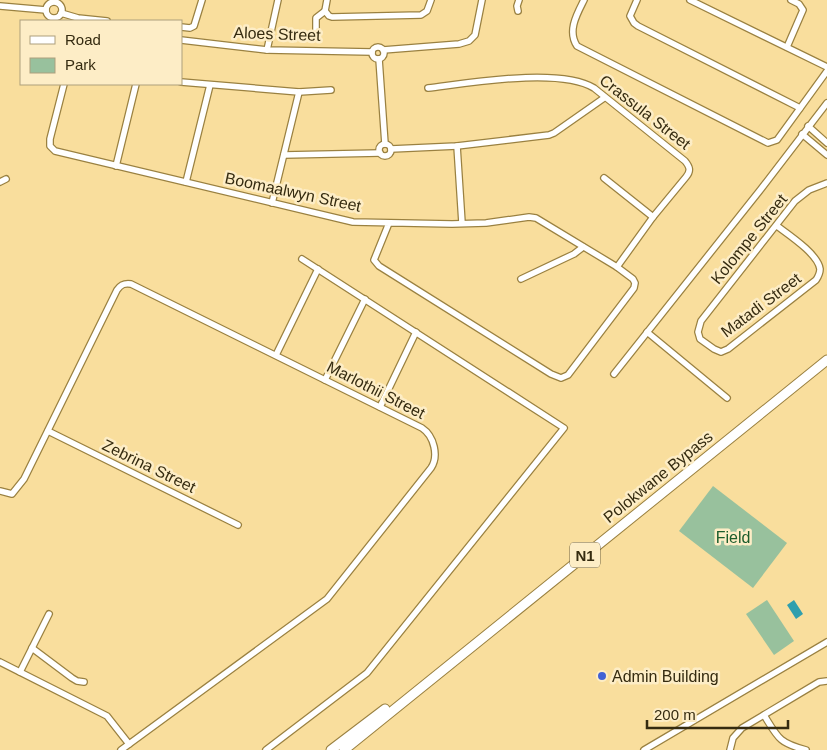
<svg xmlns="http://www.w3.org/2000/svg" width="827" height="750" viewBox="0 0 827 750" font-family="Helvetica,sans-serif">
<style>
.green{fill:#98c19d}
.water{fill:#309fae}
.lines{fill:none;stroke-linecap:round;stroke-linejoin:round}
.minor-casing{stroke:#9a8141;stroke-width:8}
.highway-casing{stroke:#9a8141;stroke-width:11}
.minor{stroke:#fff;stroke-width:5.5}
.highway{stroke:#fff;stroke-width:9}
.poi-dot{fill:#4161d4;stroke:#fdedc6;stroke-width:2}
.labels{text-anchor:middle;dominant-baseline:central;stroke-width:5;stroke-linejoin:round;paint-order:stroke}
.shield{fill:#fdedc6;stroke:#716547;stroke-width:1}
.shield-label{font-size:15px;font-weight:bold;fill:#352b10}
.street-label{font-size:16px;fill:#352b10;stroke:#fdedc6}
.park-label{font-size:16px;fill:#1c5d2c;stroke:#fdedc6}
.poi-label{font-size:16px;fill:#352b10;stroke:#fdedc6;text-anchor:start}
</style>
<rect width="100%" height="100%" fill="#f9de9d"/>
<g class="green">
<path d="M 713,486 L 787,543 L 753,588 L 679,531 Z"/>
<path d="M 767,600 L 794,641 L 774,655 L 746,614 Z"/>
</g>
<path class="water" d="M 794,600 L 803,614 L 796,619 L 787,605 Z"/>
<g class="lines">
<defs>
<g id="minor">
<path d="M 327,0 L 325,11 L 329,16 L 332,17 L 421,15 L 427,11 L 431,0"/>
<path d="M 584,0 C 577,14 567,31 577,46 L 768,143 L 777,140 L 827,71"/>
<path d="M 637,0 L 630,16 L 634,23 L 638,26 L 800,108"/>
<path d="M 690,0 L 827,67"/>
<circle cx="54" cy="10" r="8"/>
<path d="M 0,6 L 46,10"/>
<path d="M 518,11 L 517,6 L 519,0"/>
<path d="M 61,13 L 78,18 L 107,21"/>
<path d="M 181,27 L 190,28 L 194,26 L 202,0"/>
<path d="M 316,38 L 316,18 L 325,11"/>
<path d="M 181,40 L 267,50 L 372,52"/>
<path d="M 787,47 L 803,10 L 799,4 L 791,0"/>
<circle cx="378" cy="53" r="6"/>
<path d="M 267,50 L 278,0"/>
<path d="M 383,50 L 459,44 L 469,41 L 475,35 L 482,0"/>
<path d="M 379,59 L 385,144"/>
<path d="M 181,82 L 299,92 L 331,90"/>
<path d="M 64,84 L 50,139 L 50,146 L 55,151 L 353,222 L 452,224 L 486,223 L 529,217 L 536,218 L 617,267 L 633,279 L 635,283 L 634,288 L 568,375 L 561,378 L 551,374 L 379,266 L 374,260 L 389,223"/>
<path d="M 428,88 C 469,83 560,67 594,88 L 685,161 C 690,167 691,171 686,177 L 653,217 L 617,267"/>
<path d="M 808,126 L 827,143"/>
<path d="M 802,134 L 827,155"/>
<circle cx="385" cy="150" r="6"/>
<path d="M 457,146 L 462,223"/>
<path d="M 391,149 L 457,146 L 549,135 L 554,133 L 604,98"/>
<path d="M 284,155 L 380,153"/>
<path d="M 116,166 L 136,84"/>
<path d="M 604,178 L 653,217"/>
<path d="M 0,182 L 6,179"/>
<path d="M 186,182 L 210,85"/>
<path d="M 272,203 L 299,92"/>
<path d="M 777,226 C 789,235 818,254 820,269 C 820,274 818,277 816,280 L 728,349 L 721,352 L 714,349 L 700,339 L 698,332 L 701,321 L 795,201 L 809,190 L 827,183"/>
<path d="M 521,279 L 574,254 L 583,247"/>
<path d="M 647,332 L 727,398"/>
<path d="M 276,355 L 318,269"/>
<path d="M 614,374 L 761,189 L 827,103"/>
<path d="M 325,380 L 365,299"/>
<path d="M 380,407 L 416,332"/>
<path d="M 48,431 L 238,525"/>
<path d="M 0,491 L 12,494 L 24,479 L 117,290 C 121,284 125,283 131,284 L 422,428 C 434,436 439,456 431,468 L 327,599 L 121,750"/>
<path d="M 32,648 L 72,678 L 77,681 L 84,682"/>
<path d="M 0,662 L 107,716 L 129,744"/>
<path d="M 20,672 L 49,614"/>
<path d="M 764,715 C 778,738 779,743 806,750"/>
<path d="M 266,750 L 367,673 L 564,428 L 302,259"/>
<path d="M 644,750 L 827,642"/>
<path d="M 730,750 L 733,738 L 742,728 L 819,682 L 827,681"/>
</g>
<g id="highway">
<path d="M 331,750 L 385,709"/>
<path d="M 344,750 L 827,360"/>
</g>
</defs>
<use href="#minor" class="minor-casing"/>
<use href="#highway" class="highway-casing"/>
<use href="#minor" class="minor"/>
<use href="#highway" class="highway"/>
</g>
<circle class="poi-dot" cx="602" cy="676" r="5"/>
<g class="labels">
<rect class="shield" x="570" y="542.5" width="30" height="25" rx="4"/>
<g class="shield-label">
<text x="585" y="555">N1</text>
</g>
<g class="street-label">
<text transform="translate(277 34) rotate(2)">Aloes Street</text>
<text transform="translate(645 112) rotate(38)">Crassula Street</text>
<text transform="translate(293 192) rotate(12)">Boomaalwyn Street</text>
<text transform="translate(749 239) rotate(-51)">Kolompe Street</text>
<text transform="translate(761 305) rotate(-37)">Matadi Street</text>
<text transform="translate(376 390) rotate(27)">Marlothii Street</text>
<text transform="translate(149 466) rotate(26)">Zebrina Street</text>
<text transform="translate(658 477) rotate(-39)">Polokwane Bypass</text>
</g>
<g class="park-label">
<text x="733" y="537">Field</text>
</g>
<g class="poi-label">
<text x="612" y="676">Admin Building</text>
</g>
</g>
<rect x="20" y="20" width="162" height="65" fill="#fdedc6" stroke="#ad9f7d"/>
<rect x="30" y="36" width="25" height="8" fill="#ffffff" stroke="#ad9f7d"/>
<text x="65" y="45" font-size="15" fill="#352b10">Road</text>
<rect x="30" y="58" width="25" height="15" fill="#98c19d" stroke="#ad9f7d"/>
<text x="65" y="70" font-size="15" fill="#352b10">Park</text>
<path d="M647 720v8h141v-8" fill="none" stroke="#352b10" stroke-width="2.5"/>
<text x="654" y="720" font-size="15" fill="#352b10" stroke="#fdedc6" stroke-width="4" paint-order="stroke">200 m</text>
</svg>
